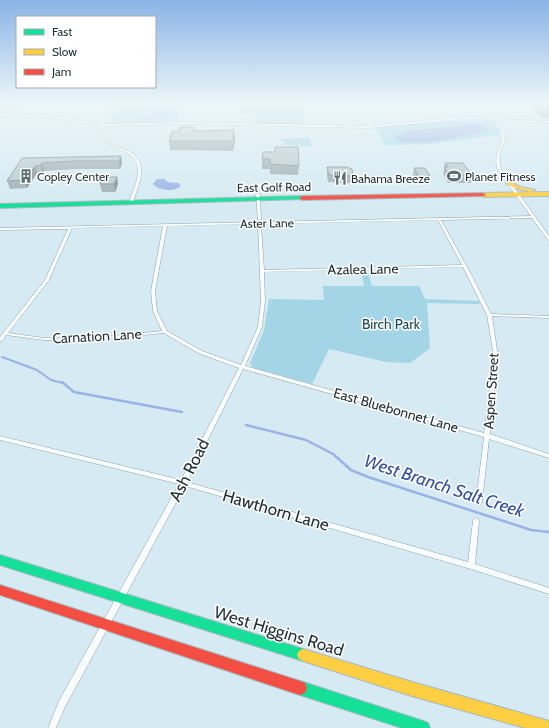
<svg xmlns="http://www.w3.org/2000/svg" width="549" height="728" viewBox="0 0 549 728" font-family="Cabin,sans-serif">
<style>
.green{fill:#a4d5e6}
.water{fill:#9ab2e4}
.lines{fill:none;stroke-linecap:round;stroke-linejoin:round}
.stream-far1{stroke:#9ab2e4;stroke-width:2}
.stream{stroke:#9ab2e4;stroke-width:2.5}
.street-casing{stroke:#90a1a7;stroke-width:1}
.fast-casing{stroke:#a7b8c2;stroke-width:2}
.slow-casing{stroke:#a7b8c2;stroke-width:2}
.jam-casing{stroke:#a7b8c2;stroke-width:2}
.street{fill:#f9fcfd;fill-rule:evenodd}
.fast{fill:#16e098;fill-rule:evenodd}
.slow{fill:#ffcf43;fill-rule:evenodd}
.jam{fill:#f24e42;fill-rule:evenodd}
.wall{fill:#9dadb0}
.shaded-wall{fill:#808d90}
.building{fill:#b7c9cd;stroke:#808d90}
.labels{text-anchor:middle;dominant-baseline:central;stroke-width:3;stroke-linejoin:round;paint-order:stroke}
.far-poi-label{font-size:12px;fill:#1e2e34;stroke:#fff;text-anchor:start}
.far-street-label{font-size:12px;fill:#1e2e34;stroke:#fff}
.street-label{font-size:14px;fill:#1e2e34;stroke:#fff}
.park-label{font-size:14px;fill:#1a4754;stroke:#fff}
.near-street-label{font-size:17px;fill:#1e2e34;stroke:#fff}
.near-water-label{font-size:18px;font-style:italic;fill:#354f9f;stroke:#fff}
</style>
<rect width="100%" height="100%" fill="#d5eaf2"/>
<g class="green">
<path d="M 119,103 L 183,103 L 177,121 L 108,123 Z"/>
<path d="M 266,103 L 303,103 L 304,125 L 255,124 L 258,114 L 239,113 L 240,105 L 265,106 Z"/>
<path d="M 491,120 L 497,126 L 500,137 L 490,136 L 430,144 L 386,145 L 375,128 L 441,121 Z"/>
<path d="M 309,138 L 311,146 L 284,145 L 285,142 L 278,139 Z"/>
<path d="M 361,270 L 367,270 L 372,286 L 419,286 L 425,299 L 479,301 L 480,304 L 427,303 L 430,348 L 410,363 L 386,362 L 329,349 L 312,384 L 253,368 L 250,363 L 264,330 L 269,299 L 324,300 L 323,286 L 364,286 Z"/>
</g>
<g class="water">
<path d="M 161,110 L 165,111 L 169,116 L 160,119 L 141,120 L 139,118 L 153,115 L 157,111 Z"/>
<path d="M 470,123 L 482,124 L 489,130 C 474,134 404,151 395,137 L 409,130 L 452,127 Z"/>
<path d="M 157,179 L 165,179 L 167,182 L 178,183 L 181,186 C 175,192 158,191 153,184 Z"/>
</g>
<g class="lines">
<path class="stream-far1" d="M 2,357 L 37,370 L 51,380 L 63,383"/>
<g class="stream">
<path d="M 62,382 L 74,392 L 182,412"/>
<path d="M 246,425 L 306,440 L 333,454 L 351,470 L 368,477 L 531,530 L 549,532"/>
</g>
<defs>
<path id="street" d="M 113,103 L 115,103 L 104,124 L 187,122 L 368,126 L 464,117 L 495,119 L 483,103 L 485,103 L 497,119 L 549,121 L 549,123 L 498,120 C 504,128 507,135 504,144 C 502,147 501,150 500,153 C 499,158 500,164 501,169 L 549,236 L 549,240 L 548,240 L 532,218 L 441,220 L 473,278 L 491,314 L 549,316 L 549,318 L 492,316 L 498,357 L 490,434 L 549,454 L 549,458 L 489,439 L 482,502 L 481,504 L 479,505 L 477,504 L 476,502 L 484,437 L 243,369 L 187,482 L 468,562 L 473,521 L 474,519 L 476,518 L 478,519 L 479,521 L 475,564 L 549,588 L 549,594 L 471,569 L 185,486 L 65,707 L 56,728 L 48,728 L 59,701 L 179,484 L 0,440 L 0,436 L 181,480 L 239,368 L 198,353 L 164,333 L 83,341 L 44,340 L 6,335 L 2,341 L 0,341 L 0,337 L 45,280 L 68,229 L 0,230 L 0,228 L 258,222 L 256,194 L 258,193 L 260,194 L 261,222 L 531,216 C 523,205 515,194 507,183 C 504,178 499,173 497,167 C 492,147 512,143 496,120 L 464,119 L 368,128 L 187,124 L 103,126 L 100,131 C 101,133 101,135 102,137 C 111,152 140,145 141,169 C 142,180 136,192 133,202 L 131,203 L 129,202 C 132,192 139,180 138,169 C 137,149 112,152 102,139 C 99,137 99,134 98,131 L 101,126 L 46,117 L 0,116 L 0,114 L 46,115 L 101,124 ZM 438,220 L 462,265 L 264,270 L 261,224 ZM 258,224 L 261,301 L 258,327 L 241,365 L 202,351 L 167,331 L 157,311 L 155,291 L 167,226 ZM 163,226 L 151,291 L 153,311 L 162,331 L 83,339 L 44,338 L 8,333 L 49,280 L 72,228 ZM 463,267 L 487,315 L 494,357 L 484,433 L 245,366 L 262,327 L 265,301 L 264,272 Z"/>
<g id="fast">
<path d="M 302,196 L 304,197 L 304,199 L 0,208 L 0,204 Z"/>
<path d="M 0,555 L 303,649 L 307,651 L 309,655 L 307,659 L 303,661 L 0,565 Z"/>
<path d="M 300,681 L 423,721 L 428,723 L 430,728 L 402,728 L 300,695 L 295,693 L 293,688 L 295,683 Z"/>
</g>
<g id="slow">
<path d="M 509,181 L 520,187 L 535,190 L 532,192 L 517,189 L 507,184 L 506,183 Z"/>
<path d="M 549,192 L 549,196 L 483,197 L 480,195 L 483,193 Z"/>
<path d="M 303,649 L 412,682 L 549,721 L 549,728 L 525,728 L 412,696 L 303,661 L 299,659 L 297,655 L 299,651 Z"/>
</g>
<g id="jam">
<path d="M 483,193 L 486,195 L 485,196 L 302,200 L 299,198 L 302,196 Z"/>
<path d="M 0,585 L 300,681 L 305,683 L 307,688 L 305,693 L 300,695 L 0,595 Z"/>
</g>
</defs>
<use href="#street" class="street-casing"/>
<use href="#fast" class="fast-casing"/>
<use href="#slow" class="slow-casing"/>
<use href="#jam" class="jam-casing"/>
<use href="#street" class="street"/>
<use href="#fast" class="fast"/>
<use href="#slow" class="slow"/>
<use href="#jam" class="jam"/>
</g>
<g class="wall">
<path d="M 0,103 L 22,103 L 16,109 L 0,109 Z"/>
<path d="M 530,103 L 549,103 L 549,118 L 542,118 L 536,113 L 537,110 L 530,104 Z"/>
<path d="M 194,127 L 194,131 L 235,139 L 233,151 L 170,150 L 169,141 L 179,131 Z"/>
<path d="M 275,152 L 299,166 L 298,175 L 270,174 L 270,169 L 262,169 L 262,159 Z"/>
<path d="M 121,156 L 122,163 L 120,169 L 75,169 L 44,171 L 42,173 L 37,173 L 27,188 L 10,189 L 7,181 L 22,158 Z"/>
<path d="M 445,163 L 472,175 L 471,183 L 448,183 L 443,174 Z"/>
<path d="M 327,167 L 353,176 L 352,183 L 328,182 L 327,175 Z"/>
<path d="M 414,168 L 430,176 L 429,184 L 418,184 L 413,176 Z"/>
<path d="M 117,177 L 118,184 L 115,192 L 102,192 L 100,184 Z"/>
</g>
<g class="shaded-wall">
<path d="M 14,103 L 22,103 L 16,109 Z"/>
<path d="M 234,130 L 235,139 L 233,151 L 233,141 Z"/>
<path d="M 121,156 L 122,163 L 120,169 L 119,161 Z"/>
<path d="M 42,163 L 44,171 L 42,173 L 41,165 Z"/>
<path d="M 35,166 L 37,173 L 27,188 L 25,180 Z"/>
<path d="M 117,177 L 118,184 L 115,192 L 114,184 Z"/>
</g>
<g class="building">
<path d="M 541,103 L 549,103 L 549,110 L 544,110 L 538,105 L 542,105 Z"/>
<path d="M 180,127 L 194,127 L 193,131 L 234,130 L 233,141 L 169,141 L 172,131 L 179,131 Z"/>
<path d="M 275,147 L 298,147 L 299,166 L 270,164 L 270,159 L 262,159 L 263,152 L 275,152 Z"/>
<path d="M 121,156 L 119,161 L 73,161 L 42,163 L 41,165 L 35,166 L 25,180 L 7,181 L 22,158 Z"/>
<path d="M 445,163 L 463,163 L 472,175 L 449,175 L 444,167 L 448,167 Z"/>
<path d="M 327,167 L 346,167 L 352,169 L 353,176 L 329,175 Z"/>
<path d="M 414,168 L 425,168 L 430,176 L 419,177 Z"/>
<path d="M 103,177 L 117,177 L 114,184 L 100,184 Z"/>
</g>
<linearGradient id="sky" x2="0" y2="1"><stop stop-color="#89b3e6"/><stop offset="0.5" stop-color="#ecf6f9"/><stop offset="1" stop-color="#ecf6f9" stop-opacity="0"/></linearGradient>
<rect width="549" height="205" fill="url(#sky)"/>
<defs>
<symbol id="building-bare" viewBox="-9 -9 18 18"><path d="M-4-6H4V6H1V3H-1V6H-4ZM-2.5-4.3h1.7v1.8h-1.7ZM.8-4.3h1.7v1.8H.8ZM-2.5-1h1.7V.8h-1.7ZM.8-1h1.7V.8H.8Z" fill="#5e7076" stroke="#fff" stroke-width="2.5" paint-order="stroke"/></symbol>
<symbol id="stadium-bare" viewBox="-9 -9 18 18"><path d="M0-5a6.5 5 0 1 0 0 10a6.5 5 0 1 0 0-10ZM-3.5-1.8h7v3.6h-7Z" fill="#5e7076" stroke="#fff" stroke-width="2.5" paint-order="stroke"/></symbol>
<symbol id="restaurant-bare" viewBox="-9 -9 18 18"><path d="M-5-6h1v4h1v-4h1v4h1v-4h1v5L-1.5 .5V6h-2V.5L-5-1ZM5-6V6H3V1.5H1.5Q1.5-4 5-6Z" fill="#5e7076" stroke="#fff" stroke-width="2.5" paint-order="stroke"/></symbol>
</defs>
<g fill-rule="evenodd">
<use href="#building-bare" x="16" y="166" width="20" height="20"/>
<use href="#stadium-bare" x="444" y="166" width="20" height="20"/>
<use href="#restaurant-bare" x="330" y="168" width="20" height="20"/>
</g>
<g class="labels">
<g class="far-poi-label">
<text x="37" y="176">Copley Center</text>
<text x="465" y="176">Planet Fitness</text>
<text x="351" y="178">Bahama Breeze</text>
</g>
<g class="far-street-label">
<text transform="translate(274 187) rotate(-1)">East Golf Road</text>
<text transform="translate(267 223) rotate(-1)">Aster Lane</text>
</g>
<g class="street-label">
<text transform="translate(363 269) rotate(-1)">Azalea Lane</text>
<text transform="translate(97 336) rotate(-3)">Carnation Lane</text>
<text transform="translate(491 391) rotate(-86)">Aspen Street</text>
<text transform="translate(396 410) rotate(16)">East Bluebonnet Lane</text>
</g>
<g class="park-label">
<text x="391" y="324">Birch Park</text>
</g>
<g class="near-street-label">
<text transform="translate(189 470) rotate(-63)">Ash Road</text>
<text transform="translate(276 510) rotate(16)">Hawthorn Lane</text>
<text transform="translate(279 631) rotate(17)">West Higgins Road</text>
</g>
<g class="near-water-label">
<text transform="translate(444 486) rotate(18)">West Branch Salt Creek</text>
</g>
</g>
<rect x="16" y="16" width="140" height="72" fill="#ffffff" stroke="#a5abae"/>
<rect x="24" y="29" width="20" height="6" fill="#16e098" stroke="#a5abae"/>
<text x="52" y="36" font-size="12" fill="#1e2e34">Fast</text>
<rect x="24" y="49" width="20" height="6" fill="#ffcf43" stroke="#a5abae"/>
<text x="52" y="56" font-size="12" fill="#1e2e34">Slow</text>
<rect x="24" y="69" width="20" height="6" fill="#f24e42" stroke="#a5abae"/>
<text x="52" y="76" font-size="12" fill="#1e2e34">Jam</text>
</svg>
